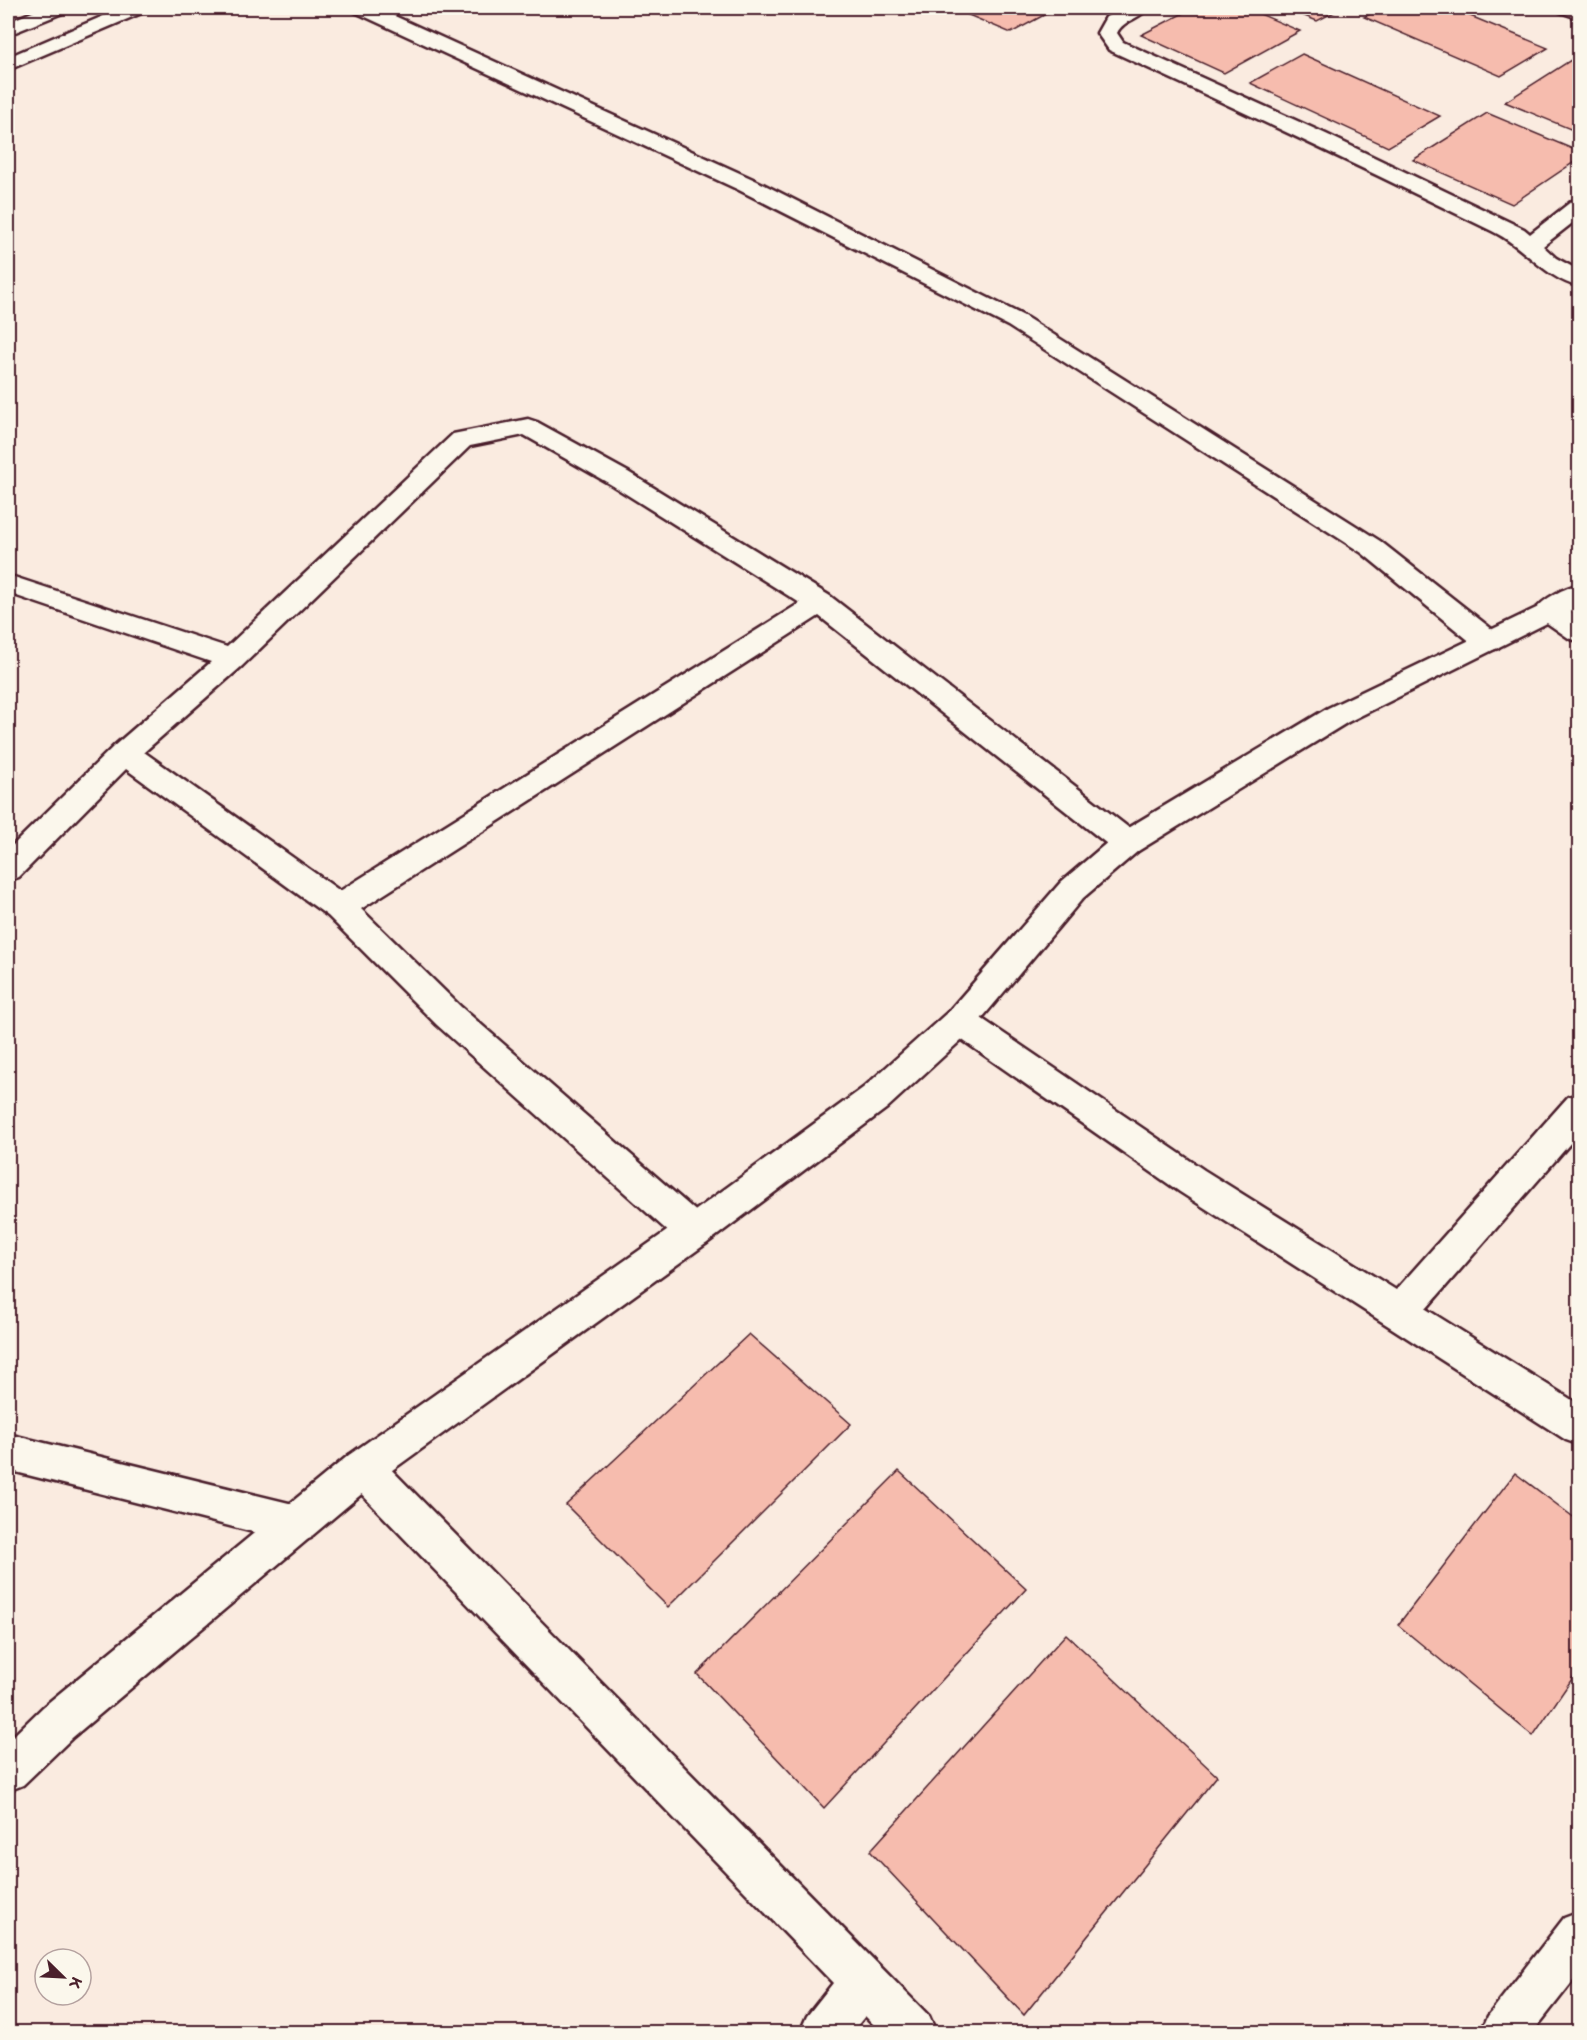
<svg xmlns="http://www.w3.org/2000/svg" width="1587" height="2040" viewBox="0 0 1587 2040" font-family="Itim,sans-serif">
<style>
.building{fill:#f6bcae;stroke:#4a1f2b;stroke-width:1.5}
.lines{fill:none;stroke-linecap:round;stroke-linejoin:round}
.minor-casing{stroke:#4a1f2b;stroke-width:5}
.tertiary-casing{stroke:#4a1f2b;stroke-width:5}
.trunk-casing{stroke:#4a1f2b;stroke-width:5}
.minor{fill:#fbf7ec;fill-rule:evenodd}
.tertiary{fill:#fbf7ec;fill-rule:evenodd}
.trunk{fill:#fbf7ec;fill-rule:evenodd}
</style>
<rect width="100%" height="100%" fill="#faebe0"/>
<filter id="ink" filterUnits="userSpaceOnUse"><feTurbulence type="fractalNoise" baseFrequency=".0167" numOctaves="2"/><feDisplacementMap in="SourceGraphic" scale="12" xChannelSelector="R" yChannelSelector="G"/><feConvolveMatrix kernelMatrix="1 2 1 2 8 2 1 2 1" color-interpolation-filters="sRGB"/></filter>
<g filter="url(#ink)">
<g class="building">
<path d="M 952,8 L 1057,8 L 1011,33 Z"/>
<path d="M 1193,8 L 1246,8 L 1300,31 L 1224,73 L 1141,35 Z"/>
<path d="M 1284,8 L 1342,8 L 1317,21 Z"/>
<path d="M 1382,8 L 1451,8 L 1548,48 L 1501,76 L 1364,17 Z"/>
<path d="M 1302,54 L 1440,116 L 1388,147 L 1250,83 Z"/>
<path d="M 1574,58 L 1580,60 L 1580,133 L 1505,102 Z"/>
<path d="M 1487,113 L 1580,152 L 1580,158 L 1512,204 L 1413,160 Z"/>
<path d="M 749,1334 L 851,1424 L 668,1607 L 566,1505 Z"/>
<path d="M 899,1471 L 1026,1589 L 824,1808 L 697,1674 Z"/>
<path d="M 1515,1473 L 1580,1522 L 1580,1680 L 1574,1676 L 1533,1736 L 1398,1625 Z"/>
<path d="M 1066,1634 L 1217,1776 L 1024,2015 L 870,1851 Z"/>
</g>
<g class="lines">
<defs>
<g id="minor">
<path d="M 352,8 L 377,8 L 755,180 L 1024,316 L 1380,541 L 1498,634 L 1502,641 L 1498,648 L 1488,651 L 1478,648 L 1362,553 L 1008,326 L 739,190 L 355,12 Z"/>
<path d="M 1124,8 L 1148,8 C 1139,20 1124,19 1117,33 L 1123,42 L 1326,134 L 1524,229 L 1530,234 L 1572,201 L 1580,200 L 1580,217 L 1543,246 L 1556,258 L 1580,271 L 1580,287 C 1544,278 1524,246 1492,231 C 1365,169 1238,109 1109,50 L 1097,33 L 1106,17 Z"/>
<path d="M 1557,8 L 1580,8 L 1580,19 L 1560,12 Z"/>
<path d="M 528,419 L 537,422 L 628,472 L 830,596 L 1138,835 L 1142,843 L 1138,851 L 1127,854 L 1116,851 L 819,616 L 361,909 L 461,1007 L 707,1221 L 712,1232 L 707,1243 L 694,1248 L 681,1243 L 437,1025 L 328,916 L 126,769 L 19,877 L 8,881 L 8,850 L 114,746 L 211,662 L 8,593 L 8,575 L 227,647 L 453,434 ZM 524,435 L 610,484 L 800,603 L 340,891 L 144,752 L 242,666 L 470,446 Z"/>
<path d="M 1580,584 L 1580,605 C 1566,613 1555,622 1539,618 L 1535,611 C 1543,598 1565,588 1580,584 Z"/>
<path d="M 960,1008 L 972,1012 L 1204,1170 L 1396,1290 L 1568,1097 L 1580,1093 L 1580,1132 L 1426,1309 L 1580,1405 L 1580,1445 L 1566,1440 L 1180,1192 L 948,1030 L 943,1021 L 948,1012 Z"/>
<path d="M 8,1434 L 297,1505 L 311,1510 L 317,1524 L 311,1538 L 297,1543 L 8,1470 Z"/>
<path d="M 363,1449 L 377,1455 L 929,2016 L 936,2032 L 881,2032 L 865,2016 L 852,2032 L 800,2032 L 807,2016 L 833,1983 L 349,1481 L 343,1468 L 349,1455 Z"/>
<path d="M 1580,1912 L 1580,1972 L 1533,2032 L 1481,2032 L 1488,2016 L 1564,1918 Z"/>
</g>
<path id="tertiary" d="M 1549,602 L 1559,604 L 1580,618 L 1580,641 L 1570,639 L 1547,623 L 1348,722 L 1138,851 L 1083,898 L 972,1030 L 887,1108 L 707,1243 L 377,1481 L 73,1737 L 23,1785 L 8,1791 L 8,1741 L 43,1707 L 349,1455 L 681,1221 L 863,1088 L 948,1012 L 1061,882 L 1116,835 L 1328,708 Z"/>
<g id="trunk">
<path d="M 42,8 L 68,8 L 65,12 L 8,35 L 8,22 Z"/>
<path d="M 122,8 L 147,8 L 144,12 L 8,70 L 8,57 Z"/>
</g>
</defs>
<use href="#minor" class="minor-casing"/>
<use href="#tertiary" class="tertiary-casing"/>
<use href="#trunk" class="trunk-casing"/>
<use href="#minor" class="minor"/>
<use href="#tertiary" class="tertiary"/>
<use href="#trunk" class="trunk"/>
</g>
</g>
<rect width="1587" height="2040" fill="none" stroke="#fbf7ec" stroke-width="30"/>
<rect x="15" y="15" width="1557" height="2010" fill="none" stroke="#4a1f2b" stroke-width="2" filter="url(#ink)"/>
<g transform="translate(63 1977) rotate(114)"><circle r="28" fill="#fbf7ec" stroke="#b4a19f" stroke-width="1.5"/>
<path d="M0-4.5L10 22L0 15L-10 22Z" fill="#4a1f2b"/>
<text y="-9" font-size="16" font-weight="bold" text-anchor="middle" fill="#4a1f2b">K</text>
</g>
</svg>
